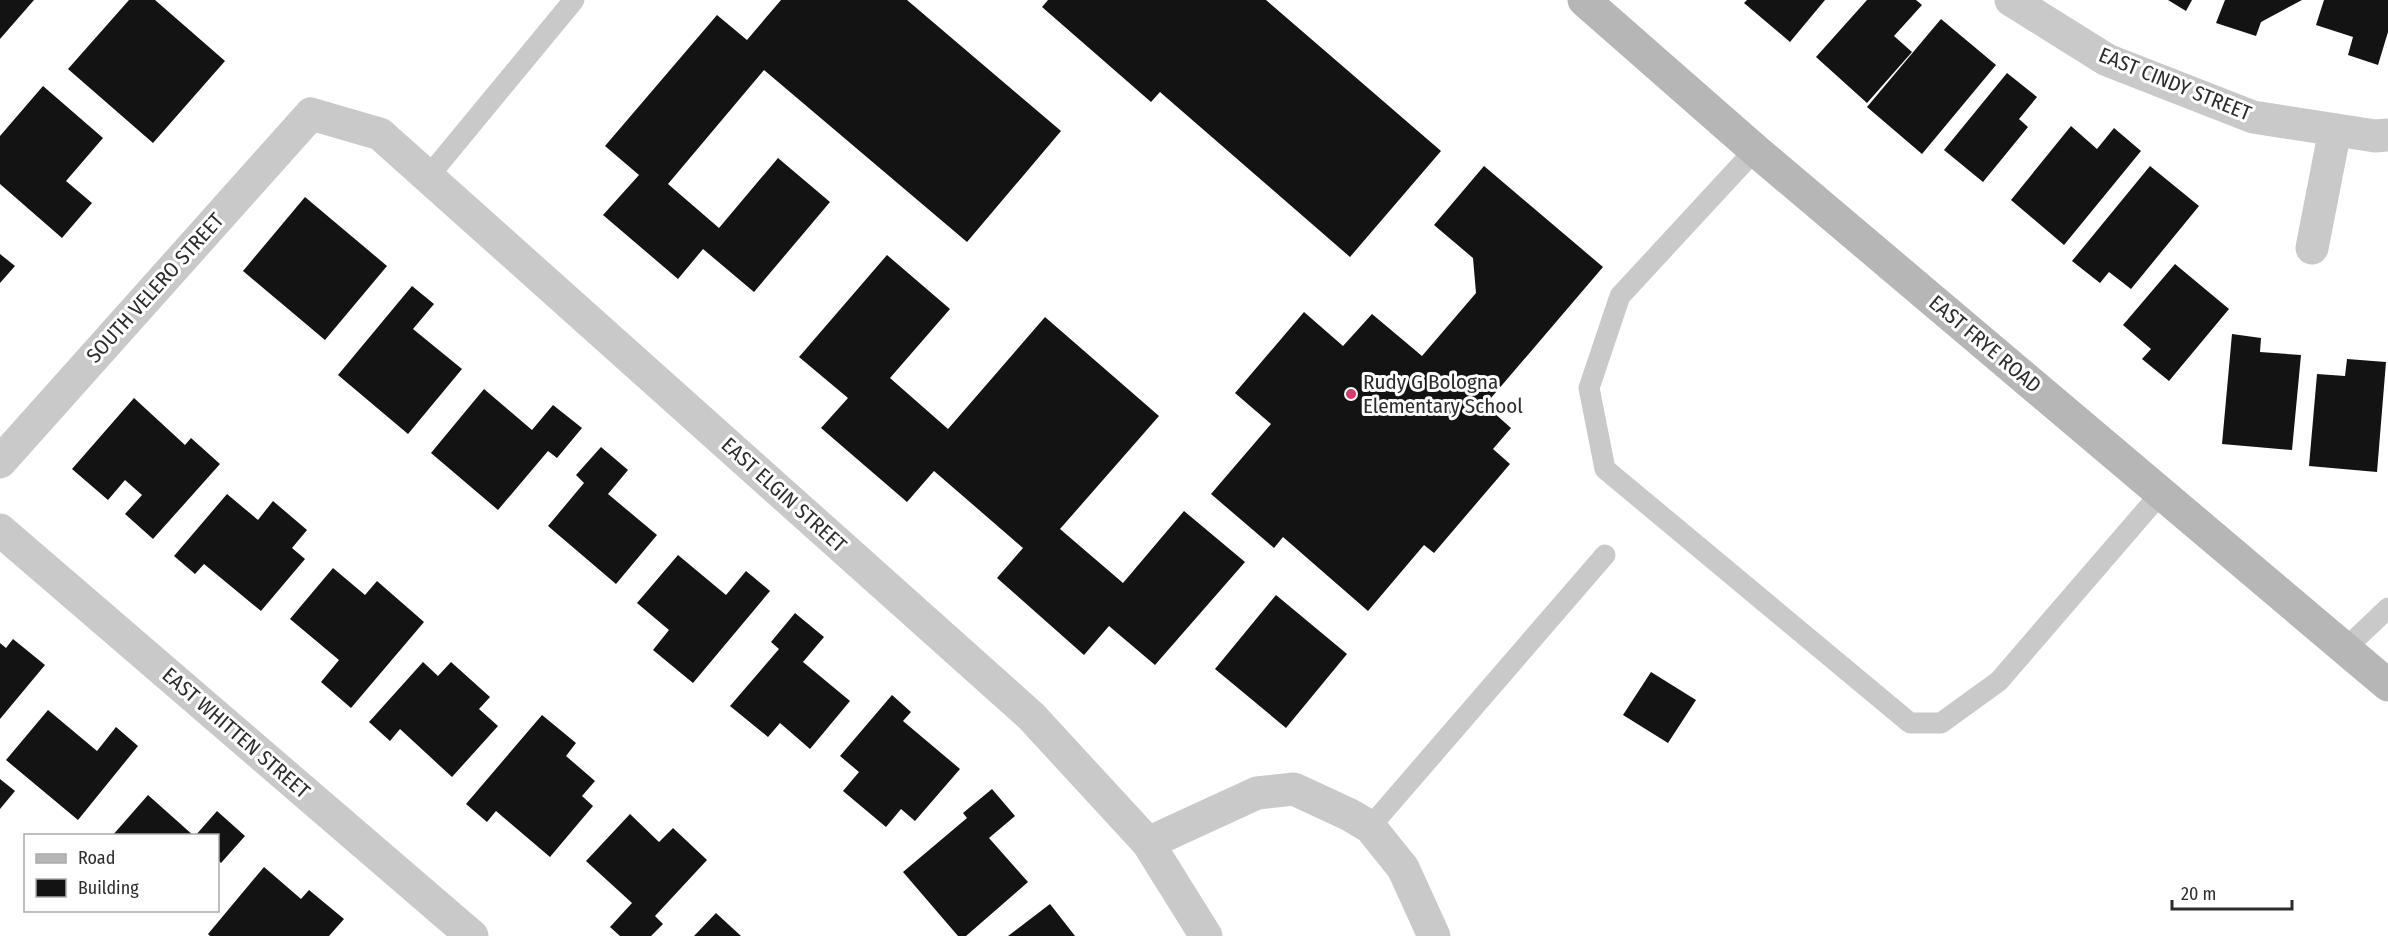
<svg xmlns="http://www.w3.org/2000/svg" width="2388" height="936" viewBox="0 0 2388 936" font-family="'Fira Sans Condensed',sans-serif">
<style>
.building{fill:#131313}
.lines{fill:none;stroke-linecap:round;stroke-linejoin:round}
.lane{stroke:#c9c9c9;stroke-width:21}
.street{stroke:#c9c9c9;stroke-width:33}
.secondary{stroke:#b6b6b6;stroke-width:33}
.poi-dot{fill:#d53c6b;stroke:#fff;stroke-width:2}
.labels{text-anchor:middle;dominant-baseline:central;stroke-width:6;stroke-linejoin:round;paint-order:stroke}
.street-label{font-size:21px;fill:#2c2c2c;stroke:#fff}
.poi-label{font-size:21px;fill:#2c2c2c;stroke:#fff;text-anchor:start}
</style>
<rect width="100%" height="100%" fill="#fff"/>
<g class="building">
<path d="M 0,0 L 34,0 L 0,39 Z"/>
<path d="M 129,0 L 155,0 L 225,61 L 153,143 L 68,69 Z"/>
<path d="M 781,0 L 907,0 L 1061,131 L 967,242 L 764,70 L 668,184 L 719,228 L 778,158 L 830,202 L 754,292 L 703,249 L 678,279 L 603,215 L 639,175 L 605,146 L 717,15 L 747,40 Z"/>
<path d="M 1048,0 L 1266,0 L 1441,151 L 1350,257 L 1160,92 L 1151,102 L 1042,7 Z"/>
<path d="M 1747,0 L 1825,0 L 1790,42 L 1744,3 Z"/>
<path d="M 1867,0 L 1916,0 L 1922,5 L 1894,36 L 1912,52 L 1867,103 L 1816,57 Z"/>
<path d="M 2168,0 L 2192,0 L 2186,11 Z"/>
<path d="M 2225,0 L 2302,0 L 2261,22 L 2256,36 L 2216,23 Z"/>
<path d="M 2324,0 L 2388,0 L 2388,32 L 2378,65 L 2348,55 L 2353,37 L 2316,25 Z"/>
<path d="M 1941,19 L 1996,65 L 1922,154 L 1867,107 Z"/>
<path d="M 2007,73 L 2037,97 L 2019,119 L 2028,127 L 1983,182 L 1944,150 Z"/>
<path d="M 43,86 L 103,138 L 66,181 L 92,203 L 62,238 L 0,184 L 0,136 Z"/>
<path d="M 2071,126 L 2097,149 L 2114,128 L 2141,151 L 2064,245 L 2011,200 Z"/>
<path d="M 1484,166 L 1603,267 L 1485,405 L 1511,428 L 1493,449 L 1510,464 L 1434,553 L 1424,545 L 1368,611 L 1283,537 L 1274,548 L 1211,494 L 1271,424 L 1235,393 L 1304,312 L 1343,346 L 1372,314 L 1422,356 L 1476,293 L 1473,258 L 1434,225 Z"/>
<path d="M 2150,166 L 2199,206 L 2131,289 L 2109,272 L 2100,283 L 2072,261 Z"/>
<path d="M 305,197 L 387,266 L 325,340 L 243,271 Z"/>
<path d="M 0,254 L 15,266 L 0,283 Z"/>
<path d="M 887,255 L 950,309 L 890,378 L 948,429 L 1045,317 L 1159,416 L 1060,529 L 1123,583 L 1184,511 L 1245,562 L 1155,665 L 1109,626 L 1084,655 L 997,578 L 1023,548 L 934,471 L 907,502 L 821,428 L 848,398 L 799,357 Z"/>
<path d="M 2175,264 L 2229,309 L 2169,381 L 2142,359 L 2151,349 L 2123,325 Z"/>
<path d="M 412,286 L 434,304 L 413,329 L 462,369 L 408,434 L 338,375 Z"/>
<path d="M 2232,334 L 2261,338 L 2260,352 L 2301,355 L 2292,450 L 2222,444 Z"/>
<path d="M 2347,359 L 2386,362 L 2377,472 L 2309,466 L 2317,374 L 2345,376 Z"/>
<path d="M 484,389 L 532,430 L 553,405 L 582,428 L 557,458 L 548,451 L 498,510 L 431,453 Z"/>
<path d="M 134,398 L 185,445 L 191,438 L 220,464 L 153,539 L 125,514 L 142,495 L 125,480 L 108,500 L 72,469 Z"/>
<path d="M 601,447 L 628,470 L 608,494 L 657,535 L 616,584 L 548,526 L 584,483 L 576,475 Z"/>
<path d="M 227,494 L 258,520 L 273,501 L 307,530 L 292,548 L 305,559 L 261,611 L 204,564 L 195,574 L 174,556 Z"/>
<path d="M 678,555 L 726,595 L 746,571 L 770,591 L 693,683 L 653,650 L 669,630 L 637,603 Z"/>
<path d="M 333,568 L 365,595 L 377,581 L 424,622 L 351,708 L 321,682 L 339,660 L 290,619 Z"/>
<path d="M 1276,595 L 1347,654 L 1286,728 L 1215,669 Z"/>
<path d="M 795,613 L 824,637 L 803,662 L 850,701 L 810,749 L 780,723 L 768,737 L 730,706 L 779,649 L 771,642 Z"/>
<path d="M 13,639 L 45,665 L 0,719 L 0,643 L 6,648 Z"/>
<path d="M 423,662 L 438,676 L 451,662 L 490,697 L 479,709 L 498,726 L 452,777 L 400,729 L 390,741 L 369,722 Z"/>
<path d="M 1651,672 L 1696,700 L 1668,743 L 1623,715 Z"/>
<path d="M 892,695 L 911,712 L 903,721 L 960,769 L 915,821 L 901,809 L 886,827 L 843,791 L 859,772 L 840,756 Z"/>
<path d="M 48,710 L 97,751 L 116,727 L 138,746 L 78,820 L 6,760 Z"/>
<path d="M 542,715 L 576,743 L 566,756 L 595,781 L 582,796 L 593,806 L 550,857 L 496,811 L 487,822 L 466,804 Z"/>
<path d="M 0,779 L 15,791 L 0,809 Z"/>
<path d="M 992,789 L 1015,816 L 989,838 L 1028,882 L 966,936 L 958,936 L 903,872 L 967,818 L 963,813 Z"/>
<path d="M 148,795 L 194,836 L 112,836 Z"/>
<path d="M 217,811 L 245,836 L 221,863 L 218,860 L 218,836 L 195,836 Z"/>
<path d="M 630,814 L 659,842 L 673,828 L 707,860 L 655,916 L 663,924 L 651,936 L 620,936 L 610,927 L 632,903 L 586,861 Z"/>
<path d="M 264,867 L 301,899 L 309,890 L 344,919 L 329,936 L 210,936 L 208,934 Z"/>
<path d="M 1050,904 L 1075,936 L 1008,936 Z"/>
<path d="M 716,913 L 741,936 L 694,936 Z"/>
</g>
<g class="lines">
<g class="lane">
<path d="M 1755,150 L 1620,296 L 1589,388 L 1605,469 L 1910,723 L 1941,723 L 1999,681 L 2161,493"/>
<path d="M 428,177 L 574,0"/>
<path d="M 2345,649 L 2388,608"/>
<path d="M 1370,827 L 1605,555"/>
</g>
<g class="street">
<path d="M 2011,0 L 2107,60 L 2253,117 L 2375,136 L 2388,135"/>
<path d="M 2312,248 L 2335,130"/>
<path d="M 0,462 L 311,114 L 380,134 L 1031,716 L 1148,843 L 1206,936"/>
<path d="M 0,530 L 472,936"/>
<path d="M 1148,843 L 1257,793 L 1294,789 L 1350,815 L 1370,827 L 1403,868 L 1434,936"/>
</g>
<path class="secondary" d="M 1584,0 L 1755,150 L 2388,685"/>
</g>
<circle class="poi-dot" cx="1351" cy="394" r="6"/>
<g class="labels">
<g class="street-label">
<text transform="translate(2175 84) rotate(22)">EAST CINDY STREET</text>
<text transform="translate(155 288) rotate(-48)">SOUTH VELERO STREET</text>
<text transform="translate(1985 344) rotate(40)">EAST FRYE ROAD</text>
<text transform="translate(784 495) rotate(42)">EAST ELGIN STREET</text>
<text transform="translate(236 733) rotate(41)">EAST WHITTEN STREET</text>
</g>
<g class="poi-label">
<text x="1363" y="382">Rudy G Bologna<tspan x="1363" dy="24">Elementary School</tspan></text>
</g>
</g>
<rect x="24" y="834" width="195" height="78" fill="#ffffff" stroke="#ababab" stroke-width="1.5"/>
<rect x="36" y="854" width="30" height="9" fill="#b6b6b6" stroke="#ababab" stroke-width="1.5"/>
<text x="78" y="864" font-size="18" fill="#2c2c2c">Road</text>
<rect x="36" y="879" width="30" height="18" fill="#131313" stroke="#ababab" stroke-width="1.5"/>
<text x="78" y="894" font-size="18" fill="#2c2c2c">Building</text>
<path d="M2172 900v9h120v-9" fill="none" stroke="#2c2c2c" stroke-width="3"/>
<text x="2181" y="900" font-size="18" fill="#2c2c2c" stroke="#ffffff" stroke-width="4.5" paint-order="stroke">20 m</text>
</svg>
